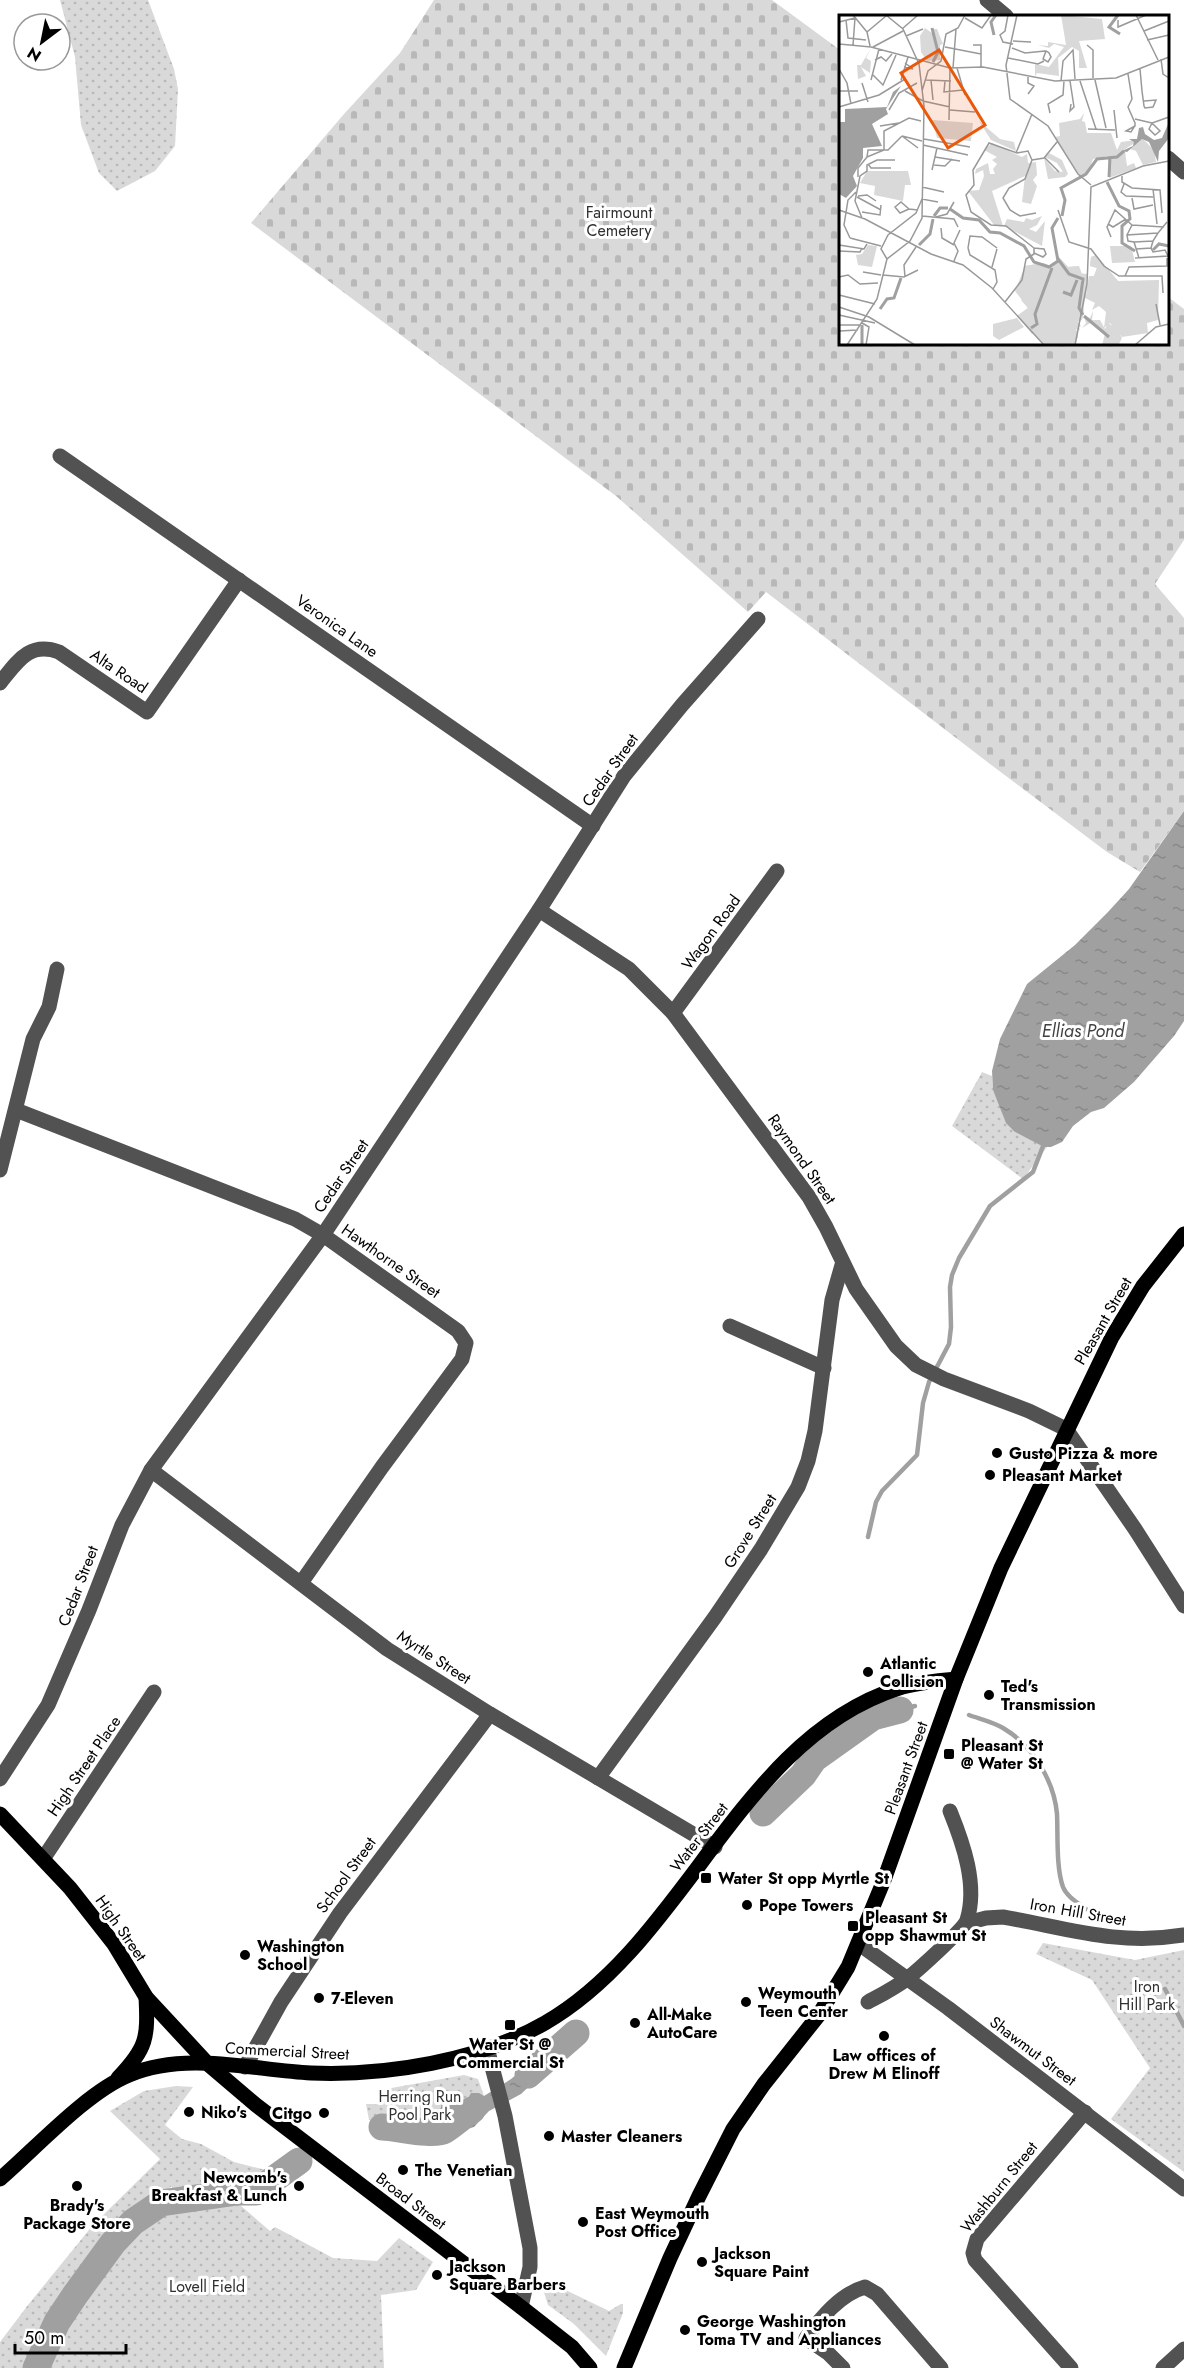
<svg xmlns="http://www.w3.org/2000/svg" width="1184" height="2368" viewBox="0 0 1184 2368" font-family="Jost,sans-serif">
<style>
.grass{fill:url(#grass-dots)}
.cemetery{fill:url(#cemetery-stones)}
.water{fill:url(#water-ripples)}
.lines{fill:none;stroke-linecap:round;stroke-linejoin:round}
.stream{stroke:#a0a0a0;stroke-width:4.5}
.river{stroke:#a0a0a0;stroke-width:27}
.minor{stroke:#525252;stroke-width:15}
.major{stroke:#000;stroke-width:15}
.poi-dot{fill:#000;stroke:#fff;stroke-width:2}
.labels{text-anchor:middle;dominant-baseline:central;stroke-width:6;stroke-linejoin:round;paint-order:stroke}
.park-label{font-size:16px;fill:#303030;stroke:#fff}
.street-label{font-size:16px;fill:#000;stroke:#fff}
.poi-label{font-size:16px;font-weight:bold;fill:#000;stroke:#fff;text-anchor:start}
.water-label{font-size:18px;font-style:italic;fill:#414141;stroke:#fff}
.inset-river{fill:none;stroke:#a0a0a0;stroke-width:3}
.inset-road{fill:none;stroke:#999;stroke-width:1.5}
.view{fill:#e8590c;fill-opacity:0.15;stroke:#e8590c;stroke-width:3}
.inset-edge{fill:none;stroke:#000;stroke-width:3}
</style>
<defs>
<pattern id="grass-dots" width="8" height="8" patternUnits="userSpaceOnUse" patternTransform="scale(1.5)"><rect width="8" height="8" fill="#d9d9d9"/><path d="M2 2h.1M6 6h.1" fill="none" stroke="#b8b8b8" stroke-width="1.8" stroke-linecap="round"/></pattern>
<pattern id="cemetery-stones" width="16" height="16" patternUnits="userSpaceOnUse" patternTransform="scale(1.5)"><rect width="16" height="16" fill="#d9d9d9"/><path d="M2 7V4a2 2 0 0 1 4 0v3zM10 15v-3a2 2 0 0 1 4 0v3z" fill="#b8b8b8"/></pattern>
<pattern id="water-ripples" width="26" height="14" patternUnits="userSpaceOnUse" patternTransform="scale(1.5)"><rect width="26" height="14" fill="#a0a0a0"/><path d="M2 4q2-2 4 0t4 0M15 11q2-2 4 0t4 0" fill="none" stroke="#888"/></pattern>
</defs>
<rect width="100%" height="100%" fill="#fff"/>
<g class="grass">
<path d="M 60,0 L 148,0 L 174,69 L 178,89 L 175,146 L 155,171 L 117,191 L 99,173 L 81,125 L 75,57 Z"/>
<path d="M 982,1072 L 992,1076 L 993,1090 L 1015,1132 L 1047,1147 L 1023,1179 L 952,1126 Z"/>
<path d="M 1043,1943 L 1135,1960 L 1184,1950 L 1184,2172 L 1111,2119 L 1150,2068 L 1092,1980 L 1036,1954 Z"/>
<path d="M 464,2075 L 478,2079 L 484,2096 L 441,2112 L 442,2126 C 418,2126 394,2121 369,2120 L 366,2104 L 382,2104 L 386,2089 Z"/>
<path d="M 176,2086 L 193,2087 L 165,2125 L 182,2139 L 201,2144 L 234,2162 L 277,2173 L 258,2186 L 174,2198 L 172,2186 L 128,2221 L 112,2238 L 33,2345 L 25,2368 L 0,2368 L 0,2342 L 28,2305 L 93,2225 L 160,2159 L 110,2111 L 144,2091 Z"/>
<path d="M 225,2202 L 240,2205 L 270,2231 L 275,2227 L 333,2258 L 377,2261 L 399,2238 L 433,2262 L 416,2290 L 381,2295 L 384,2368 L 46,2368 C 49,2357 51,2343 57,2332 C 75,2297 121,2231 156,2211 C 175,2200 204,2203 225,2202 Z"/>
<path d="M 547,2281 L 609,2311 L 621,2304 L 623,2304 L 623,2313 L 606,2356 L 574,2324 L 548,2305 L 543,2289 Z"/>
</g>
<path class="cemetery" d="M 434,0 L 772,0 L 840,50 L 840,344 L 1168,344 L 1168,297 L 1184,309 L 1184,540 L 1155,584 L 1184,618 L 1184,811 L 1140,872 L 1107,852 L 990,764 L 766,592 L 748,612 L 616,496 L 251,223 L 344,114 L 400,53 Z"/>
<g class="water">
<path d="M 1184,811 L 1184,1021 L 1174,1036 L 1134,1082 L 1104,1108 L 1091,1112 L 1073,1126 L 1062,1142 L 1051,1147 L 1044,1147 L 1015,1132 L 1006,1123 L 993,1090 L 992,1071 L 1000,1039 L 1027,984 L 1075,945 L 1108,912 L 1129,889 Z"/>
<path d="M 555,2053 L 538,2078 L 521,2094 L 489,2111 L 474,2127 L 446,2135 L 442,2128 L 441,2102 L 466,2102 L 471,2093 L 479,2093 L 484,2096 L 511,2079 L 532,2062 Z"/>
</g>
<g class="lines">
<g class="stream">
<path d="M 868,1537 L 876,1502 L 882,1491 L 917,1455 L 923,1403 L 929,1382 L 949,1344 L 951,1327 L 950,1287 L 952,1275 L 959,1258 L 990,1206 L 1033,1172 L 1045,1141"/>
<path d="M 899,1705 L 900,1710 L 915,1706"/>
<path d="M 969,1715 C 980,1719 993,1722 1003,1728 C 1032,1745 1054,1780 1057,1814 C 1058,1835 1056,1868 1063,1887 C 1067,1897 1078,1903 1086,1909"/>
<path d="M 1165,1989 L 1184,2026"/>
</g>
<g class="river">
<path d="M 763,1813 L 803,1775 L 814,1759 L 873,1717 L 900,1710"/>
<path d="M 528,2075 L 576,2033"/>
<path d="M 382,2127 C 396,2127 433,2137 445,2130 C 454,2124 463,2116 472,2110"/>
<path d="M 36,2368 L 57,2322 L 75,2295 L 113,2243 L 133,2222 L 161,2203 L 237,2192 L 256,2192 L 299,2161"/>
</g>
<g class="minor">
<path d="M 987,0 L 1006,16"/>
<path d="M 1168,158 L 1184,172"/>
<path d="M 60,456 L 593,826"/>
<path d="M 0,683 C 17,662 29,641 59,652 L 147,712 L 239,580"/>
<path d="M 539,910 L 629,969 L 673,1013 L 809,1197 L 826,1227 L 856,1289 L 896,1346 L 916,1365 L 944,1379 L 1029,1411 L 1066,1429 L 1135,1529 L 1184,1606"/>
<path d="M 673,1013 L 777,871"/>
<path d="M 16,1110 L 295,1219 L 323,1235 L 458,1331 L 466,1343 L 462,1359 L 382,1467 L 301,1583"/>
<path d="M 0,1170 L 33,1039 L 49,1007 L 57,969"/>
<path d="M 730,1326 L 824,1368"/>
<path d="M 151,1470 L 387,1649 L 490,1714 L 715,1847"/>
<path d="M 598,1778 L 715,1617 L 761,1549 L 798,1487 L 808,1461 L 815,1431 L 832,1300 L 842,1265"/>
<path d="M 0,1779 L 48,1705 L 89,1610 L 122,1525 L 151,1470 L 323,1235 L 539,910 L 624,776 L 682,705 L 758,619"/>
<path d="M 43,1859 L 154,1692"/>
<path d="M 967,1923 L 986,1918 L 1003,1917 C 1067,1928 1117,1946 1184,1935"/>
<path d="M 859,1944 L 948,2008 L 1184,2189"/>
<path d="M 868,2002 C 881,1995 895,1988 908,1978 C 918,1970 964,1929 967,1920 C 978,1885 963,1843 950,1811"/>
<path d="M 487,2048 L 505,2116 L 530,2248 L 530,2267 L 521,2307"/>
<path d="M 245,2067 L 281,2002 L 340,1913 L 490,1714"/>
<path d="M 843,2368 L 828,2353 L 806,2338 C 821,2318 840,2294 865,2287 L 877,2294 L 941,2368"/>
<path d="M 1071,2368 L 975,2260 L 973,2253 L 977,2239 L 1085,2112"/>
<path d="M 1163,2368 L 1184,2349"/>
</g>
<g class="major">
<path d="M 0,1814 L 70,1888 L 114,1944 L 146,1997 L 209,2065 L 256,2105 L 521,2307 L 572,2347 L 590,2368"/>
<path d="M 118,2078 C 147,2048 148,2038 146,1997"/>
<path d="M 0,2179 C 36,2148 87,2092 129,2075 C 186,2051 253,2070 311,2073 C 386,2076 479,2061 545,2023 C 687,1941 739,1739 899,1688 C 918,1682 937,1681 956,1679"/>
<path d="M 624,2368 L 670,2258 L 699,2196 L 733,2129 L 764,2084 L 818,2016 L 848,1967 L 884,1880 L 956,1679 L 1001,1568 L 1112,1337 L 1143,1286 L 1184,1234"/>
</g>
</g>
<g class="poi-dot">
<circle cx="997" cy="1453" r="6"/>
<circle cx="990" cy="1475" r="6"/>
<circle cx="868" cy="1672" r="6"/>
<circle cx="989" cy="1695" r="6"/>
<rect x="943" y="1748" width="12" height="12" rx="3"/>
<rect x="700" y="1872" width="12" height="12" rx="3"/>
<circle cx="747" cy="1905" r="6"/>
<rect x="847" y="1920" width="12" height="12" rx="3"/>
<circle cx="245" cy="1955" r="6"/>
<circle cx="319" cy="1998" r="6"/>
<circle cx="746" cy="2002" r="6"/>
<circle cx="635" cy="2023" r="6"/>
<rect x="504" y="2019" width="12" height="12" rx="3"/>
<circle cx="884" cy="2036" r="6"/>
<circle cx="189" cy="2112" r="6"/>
<circle cx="324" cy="2113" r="6"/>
<circle cx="549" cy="2136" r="6"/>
<circle cx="403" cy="2170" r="6"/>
<circle cx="77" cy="2186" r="6"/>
<circle cx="299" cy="2186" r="6"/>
<circle cx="583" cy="2222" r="6"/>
<circle cx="702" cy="2262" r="6"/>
<circle cx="437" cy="2275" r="6"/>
<circle cx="685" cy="2330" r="6"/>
</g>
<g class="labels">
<g class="park-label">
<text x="619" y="212">Fairmount<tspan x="619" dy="18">Cemetery</tspan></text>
<text x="1147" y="1986">Iron<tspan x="1147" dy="18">Hill Park</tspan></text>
<text x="420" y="2096">Herring Run<tspan x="420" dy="18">Pool Park</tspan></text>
<text x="207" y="2286">Lovell Field</text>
</g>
<g class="street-label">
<text transform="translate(337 626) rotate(35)">Veronica Lane</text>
<text transform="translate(119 671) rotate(34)">Alta Road</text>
<text transform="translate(610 770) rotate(-55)">Cedar Street</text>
<text transform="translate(711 932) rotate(-54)">Wagon Road</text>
<text transform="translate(802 1159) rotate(55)">Raymond Street</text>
<text transform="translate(341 1176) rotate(-56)">Cedar Street</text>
<text transform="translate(391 1261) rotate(35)">Hawthorne Street</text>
<text transform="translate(1103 1321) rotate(-60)">Pleasant Street</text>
<text transform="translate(750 1531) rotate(-58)">Grove Street</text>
<text transform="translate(78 1586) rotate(-69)">Cedar Street</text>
<text transform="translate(434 1657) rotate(33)">Myrtle Street</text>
<text transform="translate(84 1766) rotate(-56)">High Street Place</text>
<text transform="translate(906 1768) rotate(-70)">Pleasant Street</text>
<text transform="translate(699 1837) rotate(-52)">Water Street</text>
<text transform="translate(346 1875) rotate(-54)">School Street</text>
<text transform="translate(1078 1912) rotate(10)">Iron Hill Street</text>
<text transform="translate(121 1928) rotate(55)">High Street</text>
<text transform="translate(287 2051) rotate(3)">Commercial Street</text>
<text transform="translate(1033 2051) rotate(37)">Shawmut Street</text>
<text transform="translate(999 2187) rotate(-51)">Washburn Street</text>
<text transform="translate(411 2201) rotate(37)">Broad Street</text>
</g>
<g class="poi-label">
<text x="1009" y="1453">Gusto Pizza &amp; more</text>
<text x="1002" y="1475">Pleasant Market</text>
<text x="880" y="1663">Atlantic<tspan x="880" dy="18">Collision</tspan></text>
<text x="1001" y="1686">Ted's<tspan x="1001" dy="18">Transmission</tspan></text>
<text x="961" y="1745">Pleasant St<tspan x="961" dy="18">@ Water St</tspan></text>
<text x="718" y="1878">Water St opp Myrtle St</text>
<text x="759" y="1905">Pope Towers</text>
<text x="865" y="1917">Pleasant St<tspan x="865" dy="18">opp Shawmut St</tspan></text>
<text x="257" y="1946">Washington<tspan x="257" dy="18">School</tspan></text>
<text x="758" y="1993">Weymouth<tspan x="758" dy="18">Teen Center</tspan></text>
<text x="331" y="1998">7-Eleven</text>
<text x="647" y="2014">All-Make<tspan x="647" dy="18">AutoCare</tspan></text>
<text x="510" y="2044" text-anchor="middle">Water St @<tspan x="510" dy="18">Commercial St</tspan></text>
<text x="884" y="2055" text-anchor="middle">Law offices of<tspan x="884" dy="18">Drew M Elinoff</tspan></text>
<text x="201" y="2112">Niko's</text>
<text x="312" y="2113" text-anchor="end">Citgo</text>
<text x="561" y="2136">Master Cleaners</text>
<text x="415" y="2170">The Venetian</text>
<text x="287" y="2177" text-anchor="end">Newcomb's<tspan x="287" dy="18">Breakfast &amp; Lunch</tspan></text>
<text x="77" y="2205" text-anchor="middle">Brady's<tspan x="77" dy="18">Package Store</tspan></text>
<text x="595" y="2213">East Weymouth<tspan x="595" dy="18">Post Office</tspan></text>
<text x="714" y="2253">Jackson<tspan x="714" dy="18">Square Paint</tspan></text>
<text x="449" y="2266">Jackson<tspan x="449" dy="18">Square Barbers</tspan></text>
<text x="697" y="2321">George Washington<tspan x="697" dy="18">Toma TV and Appliances</tspan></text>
</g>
<g class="water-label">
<text x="1083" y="1031">Ellias Pond</text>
</g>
</g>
<g transform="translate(839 15)">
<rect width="330" height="330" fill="#fff"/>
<path d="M 222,0 L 263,4 L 266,24 L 240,26 L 248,53 L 240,53 L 240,36 L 233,32 L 219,43 L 220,61 L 198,58 L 196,61 L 196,49 L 210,52 L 225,32 L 215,29 L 210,33 L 199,30 L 209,31 L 209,27 L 227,30 ZM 86,13 L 93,18 L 94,14 L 98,14 L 104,29 L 101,30 L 101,45 L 88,46 L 82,37 L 81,21 ZM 32,33 L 27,43 L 32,46 L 31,58 L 22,52 L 27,61 L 19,64 L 18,50 L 22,50 ZM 245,98 L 243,106 L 246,107 L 248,118 L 272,118 L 278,135 L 282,127 L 304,124 L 315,135 L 317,147 L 304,150 L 297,136 L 291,134 L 295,131 L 294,129 L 283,136 L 286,136 L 288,151 L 295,148 L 297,153 L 270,163 L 269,141 L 254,144 L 249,157 L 242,162 L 216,122 L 221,121 L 220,108 L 241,104 ZM 140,106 L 161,124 L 175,127 L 177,136 L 152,125 ZM 153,128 L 183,142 L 188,139 L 189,148 L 197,147 L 198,160 L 194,165 L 198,171 L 192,189 L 183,187 L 186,161 L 153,176 L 164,211 L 155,210 L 129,176 L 140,175 L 145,161 L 144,155 L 136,159 L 137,154 L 149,148 L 151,159 L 156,159 L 154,154 L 158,149 L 153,145 L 158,142 L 145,135 ZM 210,138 L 223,145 L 229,159 L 226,162 L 209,164 L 205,143 L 216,156 L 224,157 L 218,148 L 206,142 ZM 28,156 L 69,156 L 72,170 L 66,170 L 64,186 L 35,180 L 36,171 L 21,168 ZM 203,201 L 198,210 L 190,214 L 197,217 L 206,206 L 203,231 L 165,211 L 168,204 L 185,207 L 187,203 L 193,205 ZM 29,230 L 38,231 L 33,252 L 19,250 L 17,240 L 23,239 ZM 271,231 L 292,231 L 296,247 L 273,248 ZM 218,240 L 229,252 L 240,251 L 243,259 L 248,259 L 247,281 L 250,261 L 255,261 L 258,253 L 251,251 L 252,242 L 257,240 L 279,266 L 320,265 L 319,305 L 308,308 L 309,318 L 283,322 L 271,308 L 265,313 L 267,297 L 260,291 L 253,295 L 256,288 L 246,283 L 243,305 L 238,307 L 241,315 L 237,314 L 239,322 L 234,330 L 226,325 L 222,330 L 206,330 L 178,301 L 189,293 L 176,276 L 186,251 L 204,248 L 212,251 L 218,246 ZM 178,303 L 185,312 L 160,325 L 154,321 L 154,309 Z" fill="#d9d9d9"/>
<path d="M 218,240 L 229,252 L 240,251 L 239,258 L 248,259 L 247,276 L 220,259 L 206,256 L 191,263 L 185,260 L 186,251 L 204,248 L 212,251 L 218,246 ZM 257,240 L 279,266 L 267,265 L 269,269 L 262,270 L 257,261 L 248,275 L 250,261 L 255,261 L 258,253 L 251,251 L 252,242 ZM 207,268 L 213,271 L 198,301 L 207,308 L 206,314 L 189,296 L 184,299 L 190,315 L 199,316 L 193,319 L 178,301 L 189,293 L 182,285 L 200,278 ZM 219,268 L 237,277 L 210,305 L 207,301 ZM 240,284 L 245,295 L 243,305 L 238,306 L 242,311 L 237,314 L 239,322 L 235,330 L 221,330 L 232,318 L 239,302 L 221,301 L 239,291 Z" fill="#d9d9d9"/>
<path d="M 254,296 L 253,305 L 261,305 L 266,314 L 269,308 L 277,313 L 283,323 L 280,329 L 263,330 L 266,319 L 253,307 L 243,313 L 247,308 L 245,301 L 251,303 Z" fill="#d9d9d9"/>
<path d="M 93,105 L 134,108 L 132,126 L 98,123 Z" fill="#d9d9d9"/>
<path d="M 62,71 L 47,94 L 49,99 L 33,109 L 43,131 L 24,133 L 24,143 L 14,161 L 18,171 L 7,183 L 0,179 L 0,107 L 6,107 L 6,94 L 48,92 L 54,77 ZM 330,107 L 330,123 L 320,136 L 319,147 L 310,127 L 303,124 L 288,137 L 283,136 L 294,131 L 295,127 L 290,124 L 298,124 L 300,113 L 304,112 L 306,119 L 315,125 L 323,123 Z" fill="#a0a0a0"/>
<path class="inset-river" d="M 279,0 L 270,12 L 281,19M 93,13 L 99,37 L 94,47M 155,20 L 152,7 L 157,0M 270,162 L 271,142M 268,167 L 280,191 L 290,196 L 291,204 L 283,211 L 283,228 L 296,236M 111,194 L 124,203 L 140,205 L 151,217 L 161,218 L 185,231 L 195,247 L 210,252 L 219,246 L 213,213 L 219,203M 95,201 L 101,193 L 109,193M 223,201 L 226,185 L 222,173 L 247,159 L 258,144 L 278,142 L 285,136M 80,230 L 91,219 L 94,204M 314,235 L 320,229 L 330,231M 219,244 L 230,259 L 244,264 L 243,271M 243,271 L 240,293 L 244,300M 224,277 L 232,280 L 238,265M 41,294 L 48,284 L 55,283 L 62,263M 245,301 L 270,322M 192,313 L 198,309 L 196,299 L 213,253M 23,330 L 23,310"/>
<path class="inset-road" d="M 14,0 L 28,17M 169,0 L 166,16 L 161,20 L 164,27 L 174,29M 178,0 L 167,50 L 171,84 L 209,111 L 239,159 L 252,170M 297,0 L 319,45M 126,3 L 143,13 L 152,0M 7,5 L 9,23 L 27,25M 279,5 L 279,12 L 307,0M 0,7 L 16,3 L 14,30M 63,14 L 79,0M 305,16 L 330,6M 67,21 L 84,14M 308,25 L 330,20M 174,26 L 192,27M 0,29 L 32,32 L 111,53 L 144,52 L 216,66 L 277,63 L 330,42M 134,30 L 142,30 L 142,52M 248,30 L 254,35 L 254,63M 31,31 L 28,17 L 47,1M 34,32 L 64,16M 106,32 L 142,39M 173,33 L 186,38 L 206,36 L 207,36 L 209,37 L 210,38 L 212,42 L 209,47 L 204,44 L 207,36M 169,43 L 199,49 L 205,46M 322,44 L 324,59 L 330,63M 36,45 L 42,42 L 47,46 L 53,39M 65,52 L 74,54 L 66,48M 114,53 L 117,14M 118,53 L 126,80M 0,54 L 8,68 L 12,89M 301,54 L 303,76 L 305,91 L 306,93 L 314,92 L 317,85 L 305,86M 33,59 L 44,70 L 57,40M 289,59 L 293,84 L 289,92 L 296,108 L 296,111 L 295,112 L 292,117 L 287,116 L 296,111M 189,62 L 189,68 L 195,71 L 189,79M 32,65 L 40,34M 62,65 L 69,42M 87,65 L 112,66M 92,65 L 94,85M 256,65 L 267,113M 106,66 L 105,77 L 124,75M 222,66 L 224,46 L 234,35 L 236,64M 231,66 L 235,92 L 231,96 L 232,89M 241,66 L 257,114M 23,68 L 29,87M 0,76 L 19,76M 66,76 L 84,86 L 111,92M 83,76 L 89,56 L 102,46 L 107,19 L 119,13 L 126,0M 0,92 L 40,80 L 66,64M 50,95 L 60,78 L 78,68M 111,95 L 136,97M 275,95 L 278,123M 211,98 L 209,89 L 224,80 L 225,66M 296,104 L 313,108 L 310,114 L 316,120 L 321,116 L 313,108 L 330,102M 110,105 L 111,53M 41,111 L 60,108M 249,114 L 276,115M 63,121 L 83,126M 63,121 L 79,133M 85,124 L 131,132M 84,130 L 129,140M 177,138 L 193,99M 28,142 L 45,135 L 45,116 L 70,103 L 82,106M 28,142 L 29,135 L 49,135 L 63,121M 96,142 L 121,146M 205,142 L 220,157M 193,145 L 186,164 L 170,173 L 164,183 L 171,195 L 181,201 L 197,198M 193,145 L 205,143 L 218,127M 29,149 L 32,153 L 52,153M 95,150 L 106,151 L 113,144M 93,155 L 98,133M 283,159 L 283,167 L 293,173 L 321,175 L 323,198M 19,162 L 19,153 L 28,142M 285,169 L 282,177 L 287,181 L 314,182M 83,172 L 105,177M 314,174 L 318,209M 19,181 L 28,180 L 37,186M 18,182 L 42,195M 293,183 L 295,194 L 314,190M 70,194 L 61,198 L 56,192 L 62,187 L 70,194 L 79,195M 0,195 L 26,204 L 92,239 L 124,250 L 153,273 L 205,330M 219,195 L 230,227 L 252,234 L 265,251 L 280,261 L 323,261 L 324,278M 23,197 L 41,200 L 42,190M 83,201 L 115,204 L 119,212M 97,202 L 108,199 L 115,187M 23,203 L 16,186 L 21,161 L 28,156 L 28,150 L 38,145 L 56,145M 269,209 L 274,212 L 287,204M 102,213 L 103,223 L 115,230M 288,220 L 293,210 L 325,212M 272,222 L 268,212 L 276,195 L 293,210M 11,223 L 5,210 L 9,185 L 17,177M 11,223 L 42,231M 295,227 L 314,226 L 319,218M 0,230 L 25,234 L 28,229M 129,233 L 131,240 L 156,255 L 158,267 L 154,274M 129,233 L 131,221 L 143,222 L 158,233M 297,234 L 312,233 L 314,226M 0,236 L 21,237 L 23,233M 195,238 L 204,242 L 207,239 L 205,234 L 195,233M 296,243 L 329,241 L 326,235 L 314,237 L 312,233M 300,243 L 295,227 L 289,226 L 288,220 L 319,218 L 328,207M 48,244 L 42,234 L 49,220 L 77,198 L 83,184 L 99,187M 115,246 L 119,236 L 115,228 L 121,215M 153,252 L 158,234M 24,257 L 42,260M 44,260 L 65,262 L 79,255M 286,261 L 290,252 L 328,251 L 328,243M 0,262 L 9,260 L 21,269 L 39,268M 66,262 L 65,250 L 77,232M 0,280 L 36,289M 166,287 L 183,265 L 187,244 L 195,239 L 195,233 L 167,211 L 152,210 L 132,197 L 127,180 L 135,170 L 134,155 L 150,128 L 178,138 L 189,136 L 193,145M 317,289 L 321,310M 0,292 L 30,302 L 76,330M 0,300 L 36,308M 23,308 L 30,312 L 27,330M 0,310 L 21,310M 0,316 L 19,315M 8,330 L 38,284 L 48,244 L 71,226 L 83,203 L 85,91 L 80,49 L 64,14 L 47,0M 236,330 L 248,269 L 252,172 L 304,151 L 330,146M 296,330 L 317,312 L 330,309"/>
<path class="view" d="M 100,35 L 146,110 L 109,133 L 62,58 Z"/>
<rect width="330" height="330" class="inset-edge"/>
</g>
<g transform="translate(42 42) rotate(212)"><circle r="28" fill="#ffffff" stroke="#999999" stroke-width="1.5"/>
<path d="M0-4.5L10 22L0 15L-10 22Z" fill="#000000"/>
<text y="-9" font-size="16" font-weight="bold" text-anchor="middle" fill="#000000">N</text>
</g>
<path d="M15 2344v9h111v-9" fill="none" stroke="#000000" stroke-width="3"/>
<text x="24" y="2344" font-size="18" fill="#000000" stroke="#ffffff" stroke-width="4.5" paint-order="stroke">50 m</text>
</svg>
